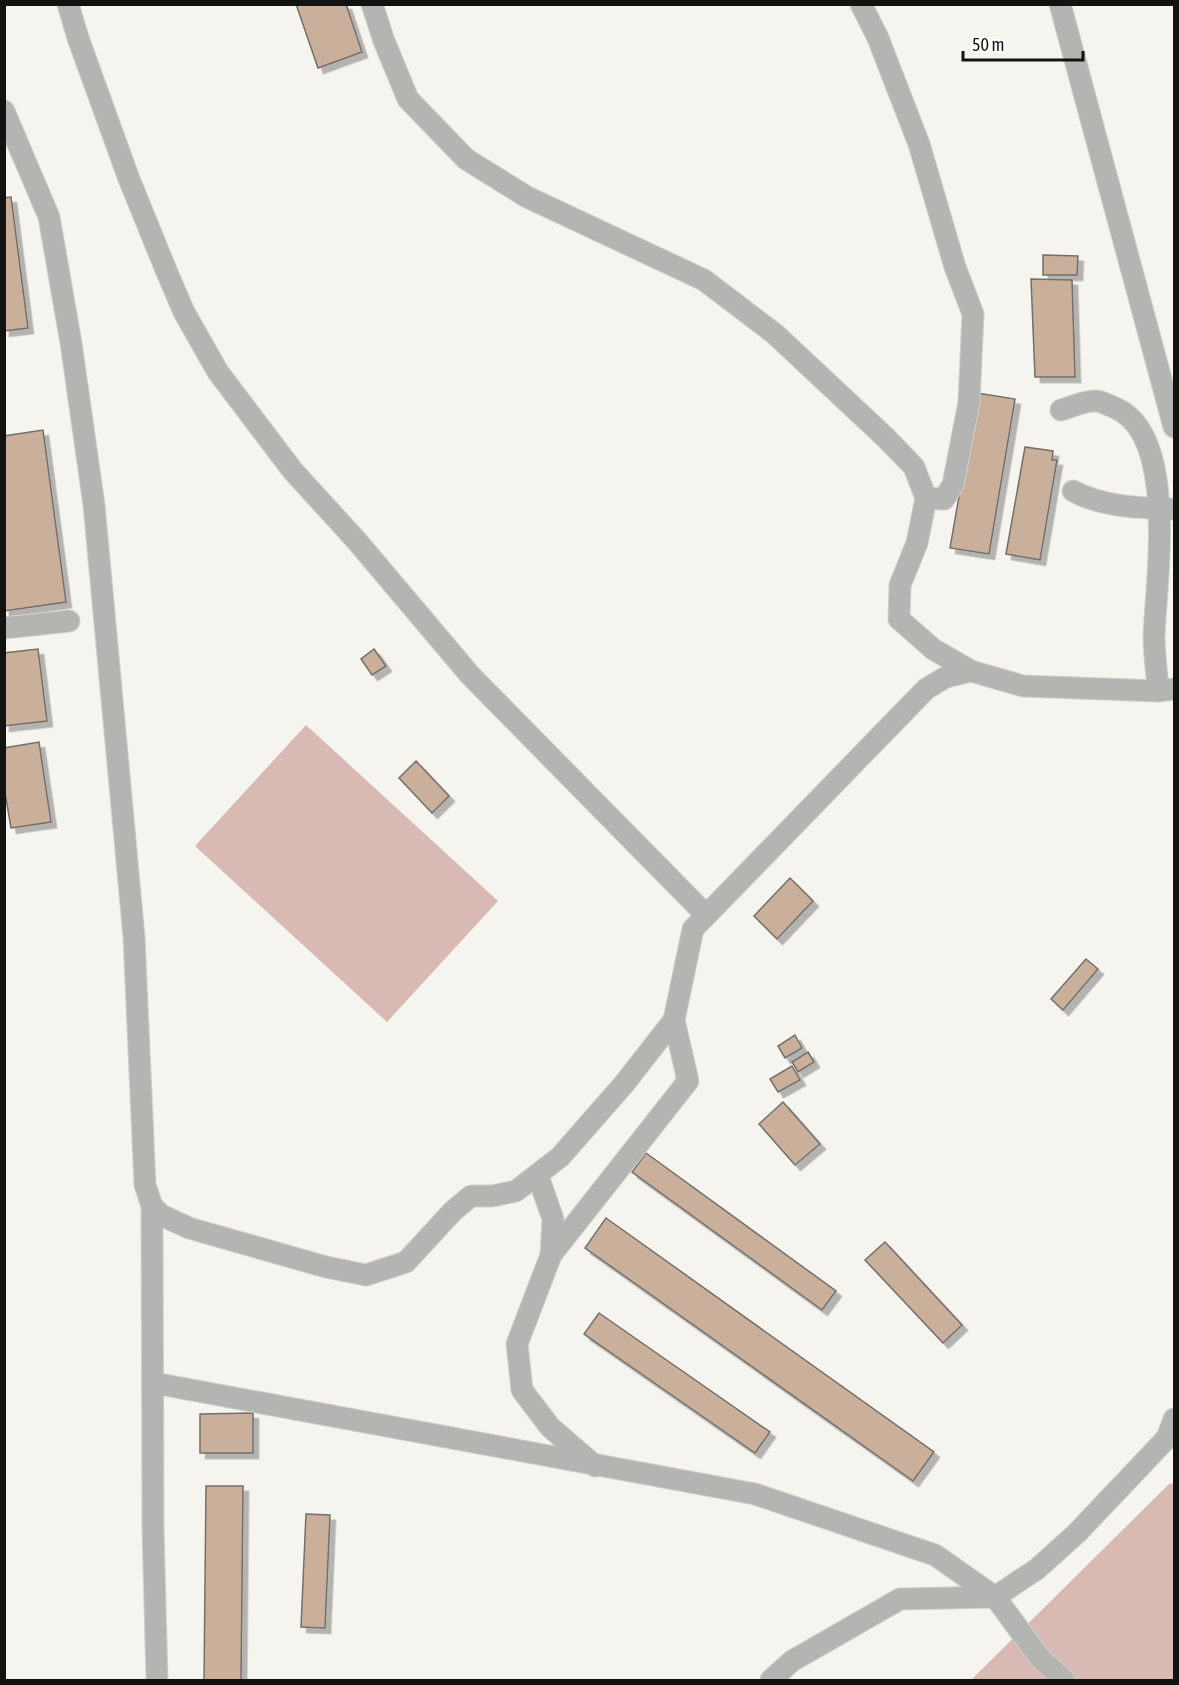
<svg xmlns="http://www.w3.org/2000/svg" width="1179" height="1685" viewBox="0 0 1179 1685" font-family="'Asap Condensed',sans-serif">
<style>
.green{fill:#d9b9b3}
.building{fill:#cab09b;stroke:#736f6b;stroke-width:1.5;filter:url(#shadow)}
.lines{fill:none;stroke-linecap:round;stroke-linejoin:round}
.minor-casing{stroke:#d1d0cb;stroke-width:23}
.minor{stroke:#b4b5b2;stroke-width:21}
</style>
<defs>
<filter id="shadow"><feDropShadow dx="5.5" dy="5.5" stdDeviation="0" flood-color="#0004"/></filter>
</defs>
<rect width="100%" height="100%" fill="#f5f4ef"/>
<g class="green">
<path d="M 306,725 L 498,901 L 387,1022 L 195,846 Z"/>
<path d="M 1174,1483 L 1174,1680 L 971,1680 L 1169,1484 Z"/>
</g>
<g class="building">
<path d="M 296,4 L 346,4 L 362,52 L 318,68 Z"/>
<path d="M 11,197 L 28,328 L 4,331 L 4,198 Z"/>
<path d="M 1043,255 L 1078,256 L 1077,275 L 1043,275 Z"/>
<path d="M 1031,279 L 1072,280 L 1075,377 L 1035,377 Z"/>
<path d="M 977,393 L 1015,399 L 989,554 L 950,548 Z"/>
<path d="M 43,430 L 66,602 L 4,611 L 4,436 Z"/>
<path d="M 1025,447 L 1053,451 L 1052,460 L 1057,460 L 1040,560 L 1006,554 Z"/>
<path d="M 38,649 L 47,721 L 4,726 L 4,653 Z"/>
<path d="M 374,649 L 386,666 L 372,675 L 361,659 Z"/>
<path d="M 39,742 L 51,822 L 11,828 L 4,787 L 4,748 Z"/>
<path d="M 416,761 L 449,796 L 432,813 L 399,778 Z"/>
<path d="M 790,878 L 813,901 L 777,939 L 754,916 Z"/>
<path d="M 1086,959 L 1098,969 L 1063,1010 L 1051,999 Z"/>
<path d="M 795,1035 L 802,1048 L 785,1058 L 778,1046 Z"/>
<path d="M 808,1052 L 814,1062 L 798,1072 L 792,1062 Z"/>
<path d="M 792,1066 L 800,1080 L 778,1092 L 770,1079 Z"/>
<path d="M 783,1102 L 820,1144 L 795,1165 L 759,1124 Z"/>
<path d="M 646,1153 L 836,1291 L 822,1310 L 632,1172 Z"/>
<path d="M 606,1218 L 934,1452 L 913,1481 L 585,1248 Z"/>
<path d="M 885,1242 L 962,1325 L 943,1343 L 865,1260 Z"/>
<path d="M 599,1313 L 770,1432 L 755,1453 L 584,1334 Z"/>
<path d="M 253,1413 L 253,1453 L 200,1453 L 200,1414 Z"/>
<path d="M 206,1486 L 243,1486 L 241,1680 L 204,1680 Z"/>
<path d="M 306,1514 L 330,1515 L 325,1628 L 301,1627 Z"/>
</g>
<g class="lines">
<defs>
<g id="minor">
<path d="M 68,4 L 78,38 L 129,179 L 166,270 L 184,312 L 218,372 L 293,471 L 356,540 L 470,675 L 706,915"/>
<path d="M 372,4 L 384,41 L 408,99 L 466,159 L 527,197 L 704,280 L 775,334 L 886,438 L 914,467 L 926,498 L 917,543 L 900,585 L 899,619 L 933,649 L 971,671 L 1023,686 L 1158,691 L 1174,689"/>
<path d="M 861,4 L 878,38 L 919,144 L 955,267 L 973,314 L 969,402 L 953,485 L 944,499 L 926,498"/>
<path d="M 1060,4 L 1174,427"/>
<path d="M 4,111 L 49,217 L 71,343 L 94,505 L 134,937 L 145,1185 L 152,1206 L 161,1215 L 189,1228 L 326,1267 L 366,1275 L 406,1262 L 453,1211 L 471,1196 L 492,1196 L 516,1191 L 560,1157 L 624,1084 L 674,1020 L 693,929 L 926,689 L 946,677 L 971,671"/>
<path d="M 1061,410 C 1071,407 1086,400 1096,401 C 1101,401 1108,405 1113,407 C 1179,431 1156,581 1154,636 C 1154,654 1157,673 1158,691"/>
<path d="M 1073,491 C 1103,507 1140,508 1174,509"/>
<path d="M 4,628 L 69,621"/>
<path d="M 538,1176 L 553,1219 L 551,1255"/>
<path d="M 152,1206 L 153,1529 L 157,1680"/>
<path d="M 154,1383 L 755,1494 L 935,1555 L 995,1597 L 1040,1658 L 1064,1680"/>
<path d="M 595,1466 L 550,1427 L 522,1390 L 517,1344 L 551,1255 L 688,1081 L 674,1020"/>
<path d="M 771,1680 L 792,1661 L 900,1599 L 995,1597 L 1037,1569 L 1077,1533 L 1167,1438 L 1174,1419"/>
</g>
</defs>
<use href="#minor" class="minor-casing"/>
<use href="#minor" class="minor"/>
</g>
<rect width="1179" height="1685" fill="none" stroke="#121210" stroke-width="12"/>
<path d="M963 51v9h120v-9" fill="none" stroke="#121210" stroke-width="3"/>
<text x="972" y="51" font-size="18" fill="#121210" stroke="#ffffff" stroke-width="4.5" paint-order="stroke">50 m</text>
</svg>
